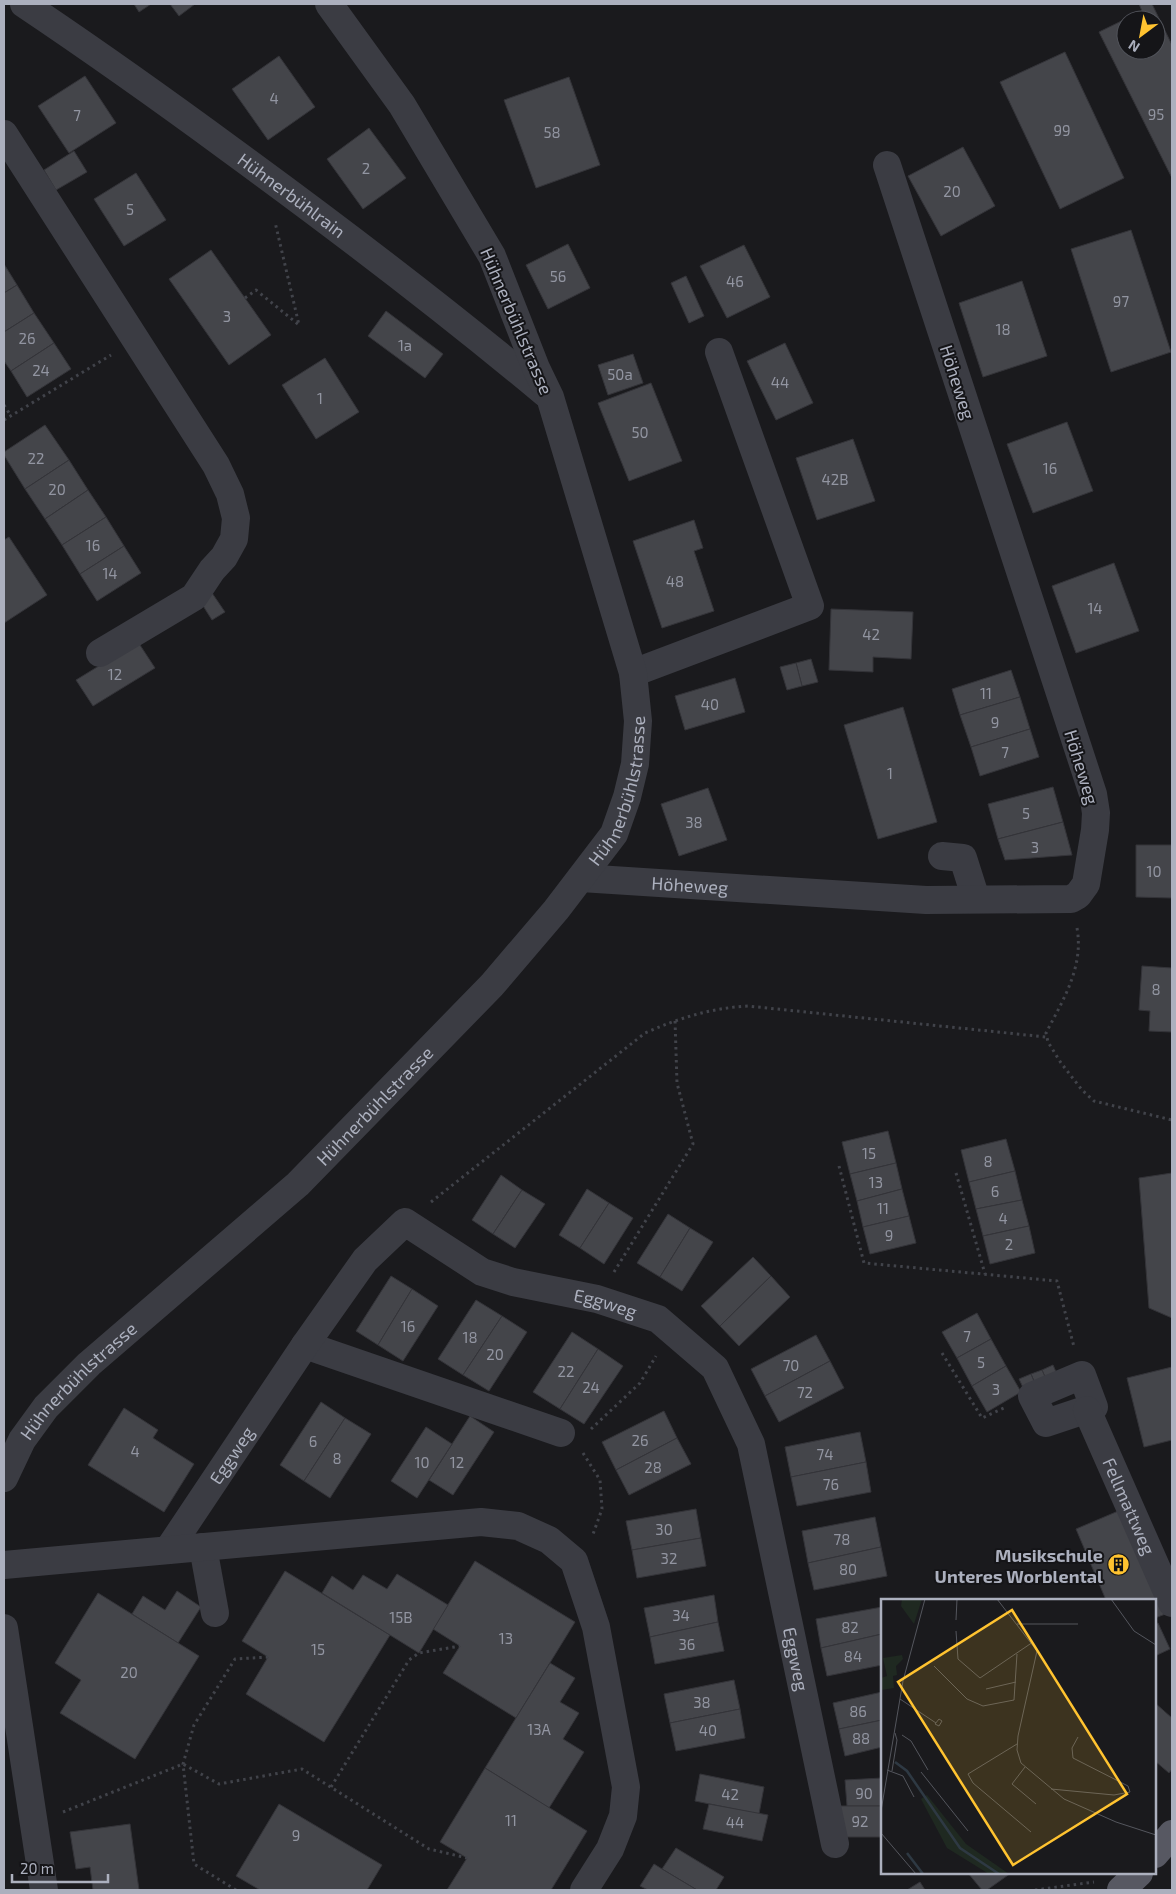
<svg xmlns="http://www.w3.org/2000/svg" width="1176" height="1894" viewBox="0 0 1176 1894" font-family="'Exo 2',sans-serif">
<style>
.building{fill:#44454a;stroke:#343439;fill-rule:evenodd}
.lines{fill:none;stroke-linecap:round;stroke-linejoin:round}
.path{stroke:#41434a;stroke-width:3;stroke-dasharray:2.5 4;stroke-linecap:butt}
.minor{stroke:#3b3c43;stroke-width:28}
.major{stroke:#575862;stroke-width:28}
.labels{text-anchor:middle;dominant-baseline:central;stroke-width:4;stroke-linejoin:round;paint-order:stroke}
.number-label{font-size:15px;fill:#9295a1}
.street-label{font-size:18px;fill:#acb0be;stroke:#151518}
.poi-label{font-size:18px;font-weight:bold;fill:#acb0be;stroke:#151518;text-anchor:end}
.inset-river{fill:none;stroke:#2e3943;stroke-width:2.5}
.inset-road{fill:none;stroke:#54565d;stroke-width:1}
.view{fill:#ffc330;fill-opacity:0.15;stroke:#ffc330;stroke-width:2.5}
.inset-edge{fill:none;stroke:#acb0be;stroke-width:2.5}
</style>
<rect width="100%" height="100%" fill="#1a1a1d"/>
<g class="building">
<path d="M 134,4 L 151,4 L 139,12 Z"/>
<path d="M 170,4 L 195,4 L 179,16 Z"/>
<path d="M 1139,4 L 1152,4 L 1172,45 L 1172,178 L 1099,32 L 1142,11 ZM 1126,20 L 1156,20 L 1156,50 L 1126,50 Z"/>
<path d="M 1065,52 L 1124,178 L 1060,209 L 1000,82 Z"/>
<path d="M 279,56 L 315,107 L 268,140 L 232,89 Z"/>
<path d="M 85,76 L 116,123 L 69,153 L 38,106 Z"/>
<path d="M 569,77 L 600,165 L 536,188 L 504,100 Z"/>
<path d="M 369,128 L 406,178 L 363,209 L 327,159 Z"/>
<path d="M 963,147 L 995,206 L 941,236 L 908,176 Z"/>
<path d="M 74,151 L 87,172 L 56,190 L 44,170 Z"/>
<path d="M 136,173 L 166,220 L 124,246 L 94,199 Z"/>
<path d="M 1131,230 L 1171,352 L 1111,372 L 1071,249 Z"/>
<path d="M 568,244 L 590,288 L 548,309 L 526,265 Z"/>
<path d="M 744,245 L 770,297 L 727,318 L 700,266 Z"/>
<path d="M 211,250 L 271,335 L 229,365 L 169,279 Z"/>
<path d="M 4,264 L 17,285 L 4,293 Z"/>
<path d="M 686,276 L 704,316 L 689,323 L 671,283 Z"/>
<path d="M 1022,281 L 1047,356 L 983,377 L 959,303 Z"/>
<path d="M 17,285 L 34,313 L 4,332 L 4,293 Z"/>
<path d="M 386,311 L 443,354 L 425,378 L 368,336 Z"/>
<path d="M 34,313 L 54,343 L 11,371 L 4,361 L 4,332 Z"/>
<path d="M 54,343 L 71,369 L 27,397 L 11,371 Z"/>
<path d="M 785,343 L 813,403 L 776,420 L 747,361 Z"/>
<path d="M 633,354 L 643,383 L 608,395 L 598,365 Z"/>
<path d="M 325,358 L 359,412 L 316,439 L 282,385 Z"/>
<path d="M 651,383 L 682,461 L 629,481 L 598,403 Z"/>
<path d="M 1067,422 L 1093,491 L 1033,513 L 1007,444 Z"/>
<path d="M 45,425 L 69,460 L 25,489 L 4,455 L 4,452 Z"/>
<path d="M 853,439 L 875,501 L 817,520 L 796,458 Z"/>
<path d="M 69,460 L 88,490 L 45,519 L 25,489 Z"/>
<path d="M 88,490 L 106,517 L 62,545 L 45,519 Z"/>
<path d="M 106,517 L 124,546 L 80,574 L 62,545 Z"/>
<path d="M 694,520 L 703,548 L 694,551 L 714,611 L 662,628 L 633,541 Z"/>
<path d="M 9,537 L 47,595 L 4,623 L 4,540 Z"/>
<path d="M 124,546 L 141,573 L 97,601 L 80,574 Z"/>
<path d="M 1114,563 L 1139,631 L 1076,653 L 1052,586 Z"/>
<path d="M 212,593 L 225,612 L 212,620 L 200,601 Z"/>
<path d="M 831,609 L 913,612 L 911,659 L 873,657 L 873,672 L 829,670 Z"/>
<path d="M 138,642 L 155,668 L 93,706 L 76,680 Z"/>
<path d="M 811,659 L 818,682 L 802,686 L 796,663 Z"/>
<path d="M 796,663 L 802,686 L 787,690 L 780,667 Z"/>
<path d="M 1011,670 L 1020,697 L 960,715 L 952,689 Z"/>
<path d="M 735,678 L 745,712 L 685,730 L 675,696 Z"/>
<path d="M 1020,697 L 1030,729 L 971,747 L 960,715 Z"/>
<path d="M 903,707 L 937,822 L 878,839 L 844,725 Z"/>
<path d="M 1030,729 L 1039,757 L 980,776 L 971,747 Z"/>
<path d="M 1053,787 L 1063,822 L 998,839 L 988,804 Z"/>
<path d="M 708,788 L 727,840 L 679,856 L 661,804 Z"/>
<path d="M 1063,822 L 1072,855 L 1005,860 L 998,839 Z"/>
<path d="M 1136,845 L 1172,845 L 1172,898 L 1136,897 Z"/>
<path d="M 1142,966 L 1172,968 L 1172,1032 L 1149,1031 L 1150,1011 L 1139,1010 Z"/>
<path d="M 888,1131 L 896,1163 L 850,1174 L 842,1142 Z"/>
<path d="M 1006,1139 L 1015,1171 L 969,1182 L 961,1150 Z"/>
<path d="M 896,1163 L 902,1189 L 857,1201 L 850,1174 Z"/>
<path d="M 1015,1171 L 1022,1200 L 976,1209 L 969,1182 Z"/>
<path d="M 1172,1173 L 1172,1318 L 1149,1308 L 1139,1178 Z"/>
<path d="M 501,1175 L 522,1190 L 493,1234 L 472,1220 Z"/>
<path d="M 587,1189 L 609,1203 L 580,1248 L 559,1235 Z"/>
<path d="M 902,1189 L 909,1216 L 863,1227 L 857,1201 Z"/>
<path d="M 522,1190 L 545,1204 L 515,1248 L 493,1234 Z"/>
<path d="M 1022,1200 L 1029,1226 L 983,1236 L 976,1209 Z"/>
<path d="M 609,1203 L 633,1218 L 604,1264 L 580,1248 Z"/>
<path d="M 668,1214 L 690,1228 L 660,1277 L 637,1263 Z"/>
<path d="M 909,1216 L 916,1243 L 870,1254 L 863,1227 Z"/>
<path d="M 1029,1226 L 1035,1253 L 990,1264 L 983,1236 Z"/>
<path d="M 690,1228 L 713,1242 L 682,1291 L 660,1277 Z"/>
<path d="M 753,1257 L 771,1276 L 720,1326 L 701,1306 Z"/>
<path d="M 391,1276 L 412,1289 L 378,1345 L 356,1331 Z"/>
<path d="M 771,1276 L 790,1297 L 739,1346 L 720,1326 Z"/>
<path d="M 412,1289 L 438,1306 L 403,1361 L 378,1345 Z"/>
<path d="M 476,1300 L 502,1316 L 463,1375 L 438,1359 Z"/>
<path d="M 977,1313 L 991,1339 L 957,1358 L 942,1332 Z"/>
<path d="M 502,1316 L 527,1332 L 489,1391 L 463,1375 Z"/>
<path d="M 572,1332 L 598,1349 L 560,1409 L 533,1392 Z"/>
<path d="M 816,1335 L 830,1361 L 765,1396 L 751,1369 Z"/>
<path d="M 991,1339 L 1006,1366 L 972,1386 L 957,1358 Z"/>
<path d="M 598,1349 L 623,1366 L 584,1424 L 560,1409 Z"/>
<path d="M 830,1361 L 844,1388 L 779,1422 L 765,1396 Z"/>
<path d="M 1053,1365 L 1060,1381 L 1049,1386 L 1042,1370 Z"/>
<path d="M 1006,1366 L 1021,1392 L 987,1412 L 972,1386 Z"/>
<path d="M 1172,1367 L 1172,1440 L 1144,1447 L 1127,1378 Z"/>
<path d="M 1042,1370 L 1049,1386 L 1038,1391 L 1031,1374 Z"/>
<path d="M 1031,1374 L 1038,1391 L 1027,1396 L 1019,1379 Z"/>
<path d="M 321,1402 L 345,1418 L 304,1481 L 280,1465 Z"/>
<path d="M 124,1408 L 158,1430 L 153,1438 L 194,1464 L 164,1512 L 88,1465 Z"/>
<path d="M 664,1411 L 677,1438 L 616,1470 L 602,1442 Z"/>
<path d="M 470,1416 L 494,1432 L 453,1495 L 429,1480 Z"/>
<path d="M 345,1418 L 371,1434 L 330,1498 L 304,1481 Z"/>
<path d="M 426,1427 L 452,1444 L 417,1498 L 391,1481 Z"/>
<path d="M 860,1432 L 866,1462 L 791,1477 L 785,1447 Z"/>
<path d="M 677,1438 L 691,1464 L 629,1495 L 616,1470 Z"/>
<path d="M 866,1462 L 871,1492 L 797,1506 L 791,1477 Z"/>
<path d="M 696,1509 L 701,1538 L 632,1550 L 626,1521 Z"/>
<path d="M 1123,1509 L 1168,1613 L 1155,1618 L 1155,1600 L 1106,1600 L 1076,1529 Z"/>
<path d="M 875,1517 L 881,1547 L 808,1563 L 802,1531 Z"/>
<path d="M 701,1538 L 706,1566 L 637,1578 L 632,1550 Z"/>
<path d="M 881,1547 L 887,1576 L 814,1590 L 808,1563 Z"/>
<path d="M 475,1561 L 575,1622 L 516,1718 L 443,1673 L 460,1646 L 433,1629 Z"/>
<path d="M 285,1571 L 390,1635 L 324,1742 L 246,1694 L 268,1657 L 242,1641 Z"/>
<path d="M 397,1574 L 448,1605 L 419,1653 L 322,1593 L 332,1576 L 353,1590 L 363,1575 L 387,1589 Z"/>
<path d="M 177,1591 L 201,1607 L 178,1643 L 132,1614 L 143,1596 L 165,1610 Z"/>
<path d="M 98,1593 L 199,1656 L 135,1759 L 60,1713 L 81,1680 L 55,1663 Z"/>
<path d="M 714,1595 L 718,1622 L 650,1637 L 644,1608 Z"/>
<path d="M 882,1607 L 882,1634 L 821,1648 L 816,1619 Z"/>
<path d="M 718,1622 L 724,1651 L 655,1664 L 650,1637 Z"/>
<path d="M 1158,1623 L 1170,1649 L 1155,1656 L 1155,1624 Z"/>
<path d="M 882,1634 L 882,1665 L 827,1676 L 821,1648 Z"/>
<path d="M 550,1663 L 575,1678 L 560,1702 L 579,1713 L 563,1739 L 584,1752 L 549,1808 L 485,1768 Z"/>
<path d="M 734,1680 L 740,1709 L 670,1723 L 664,1694 Z"/>
<path d="M 882,1692 L 882,1720 L 839,1729 L 833,1703 Z"/>
<path d="M 1155,1703 L 1172,1718 L 1172,1769 L 1169,1773 L 1155,1761 Z"/>
<path d="M 740,1709 L 745,1738 L 676,1751 L 670,1723 Z"/>
<path d="M 882,1720 L 882,1747 L 845,1756 L 839,1729 Z"/>
<path d="M 485,1768 L 587,1831 L 551,1890 L 447,1890 L 467,1858 L 440,1842 Z"/>
<path d="M 700,1774 L 764,1787 L 759,1814 L 695,1801 Z"/>
<path d="M 882,1778 L 882,1806 L 847,1806 L 845,1780 Z"/>
<path d="M 279,1804 L 382,1865 L 367,1890 L 260,1890 L 236,1876 Z"/>
<path d="M 709,1804 L 768,1815 L 762,1841 L 703,1829 Z"/>
<path d="M 837,1806 L 882,1806 L 882,1837 L 839,1837 Z"/>
<path d="M 130,1824 L 139,1890 L 93,1890 L 90,1867 L 76,1869 L 70,1832 Z"/>
<path d="M 676,1848 L 724,1877 L 716,1890 L 697,1890 L 662,1869 Z"/>
<path d="M 654,1864 L 662,1869 L 697,1890 L 648,1890 L 640,1886 Z"/>
<path d="M 968,1873 L 1011,1873 L 987,1890 L 982,1890 Z"/>
<path d="M 920,1882 L 925,1890 L 907,1890 Z"/>
</g>
<g class="lines">
<g class="path">
<path d="M 245,298 L 256,290 L 299,325 L 275,222"/>
<path d="M 4,405 L 11,416"/>
<path d="M 4,420 L 111,355"/>
<path d="M 1077,928 C 1084,967 1063,1000 1046,1033 L 1048,1042 L 1061,1063 L 1082,1090 L 1094,1101 L 1172,1120"/>
<path d="M 839,1166 L 864,1263 L 1057,1281 L 1074,1347"/>
<path d="M 956,1173 L 985,1274"/>
<path d="M 431,1202 L 645,1033 C 679,1018 711,1008 748,1006 L 1046,1037"/>
<path d="M 614,1272 L 693,1144 L 677,1083 L 675,1020"/>
<path d="M 942,1353 L 982,1418 L 1004,1408"/>
<path d="M 591,1429 L 640,1383 L 656,1356"/>
<path d="M 583,1453 L 600,1480 L 602,1509 L 592,1537"/>
<path d="M 331,1787 L 409,1660 L 419,1653 L 460,1646"/>
<path d="M 63,1812 L 183,1764 L 219,1784 L 302,1769 L 429,1849 L 467,1858"/>
<path d="M 236,1890 L 194,1864 L 183,1764 L 194,1725 L 235,1659 L 268,1657"/>
<path d="M 1035,1890 L 1094,1882"/>
</g>
<g class="minor">
<path id="s1" d="M 24,4 C 94,51 163,100 231,150 C 338,228 443,308 545,393"/>
<path d="M 4,134 L 216,465 L 230,494 L 236,518 L 234,539 L 224,557 L 212,570 L 194,597 L 100,653"/>
<path d="M 633,673 L 810,606 L 719,352"/>
<path d="M 942,856 L 963,858 L 976,899"/>
<path id="s2" d="M 581,878 L 926,900 L 1071,899 L 1078,895 L 1086,884 L 1095,830 L 1096,813 L 1093,794 L 887,165"/>
<path d="M 305,1345 L 561,1433"/>
<path d="M 1082,1375 L 1094,1407 L 1046,1423 L 1032,1396 Z"/>
<path id="s3" d="M 1087,1410 L 1172,1603"/>
<path id="s4" d="M 4,1478 L 22,1440 L 46,1407 L 89,1364 L 298,1184 L 492,985 L 556,910 L 614,834 L 627,797 L 635,764 L 638,721 L 633,673 L 550,397 L 536,368 L 492,256 L 402,105 L 329,4"/>
<path d="M 203,1547 L 215,1613"/>
<path id="s5" d="M 168,1550 L 305,1345 L 365,1260 L 405,1222 L 482,1272 L 513,1282 L 597,1299 L 658,1319 L 715,1368 L 751,1444 L 835,1844"/>
<path d="M 4,1565 L 481,1522 L 518,1526 L 549,1540 L 574,1561 L 596,1627 L 626,1787 L 623,1816 L 610,1849 L 584,1890"/>
<path d="M 4,1628 L 44,1890"/>
</g>
<g class="major">
<path d="M 1155,1854 L 1172,1834"/>
<path d="M 1121,1890 L 1139,1873"/>
</g>
</g>
<defs>
<symbol id="building-disc" viewBox="-11 -11 22 22"><circle r="9.5" fill="#ffc330" stroke="#151518"/><path d="M-4-6H4V6H1V3H-1V6H-4ZM-2.5-4.3h1.7v1.8h-1.7ZM.8-4.3h1.7v1.8H.8ZM-2.5-1h1.7V.8h-1.7ZM.8-1h1.7V.8H.8Z" fill="#111"/></symbol>
</defs>
<g fill-rule="evenodd">
<use href="#building-disc" x="1106" y="1552" width="25" height="25"/>
</g>
<g class="labels">
<g class="number-label">
<text x="274" y="98">4</text>
<text x="1156" y="114">95</text>
<text x="77" y="115">7</text>
<text x="1062" y="130">99</text>
<text x="552" y="132">58</text>
<text x="366" y="168">2</text>
<text x="952" y="191">20</text>
<text x="130" y="209">5</text>
<text x="558" y="276">56</text>
<text x="735" y="281">46</text>
<text x="1121" y="301">97</text>
<text x="227" y="316">3</text>
<text x="1003" y="329">18</text>
<text x="27" y="338">26</text>
<text x="405" y="345">1a</text>
<text x="41" y="370">24</text>
<text x="620" y="374">50a</text>
<text x="780" y="382">44</text>
<text x="320" y="398">1</text>
<text x="640" y="432">50</text>
<text x="36" y="458">22</text>
<text x="1050" y="468">16</text>
<text x="835" y="479">42B</text>
<text x="57" y="489">20</text>
<text x="93" y="545">16</text>
<text x="110" y="573">14</text>
<text x="675" y="581">48</text>
<text x="1095" y="608">14</text>
<text x="871" y="634">42</text>
<text x="115" y="674">12</text>
<text x="986" y="693">11</text>
<text x="710" y="704">40</text>
<text x="995" y="722">9</text>
<text x="1005" y="752">7</text>
<text x="890" y="773">1</text>
<text x="1026" y="813">5</text>
<text x="694" y="822">38</text>
<text x="1035" y="847">3</text>
<text x="1154" y="871">10</text>
<text x="1156" y="989">8</text>
<text x="869" y="1153">15</text>
<text x="988" y="1161">8</text>
<text x="876" y="1182">13</text>
<text x="995" y="1191">6</text>
<text x="883" y="1208">11</text>
<text x="1003" y="1218">4</text>
<text x="889" y="1235">9</text>
<text x="1009" y="1244">2</text>
<text x="408" y="1326">16</text>
<text x="967" y="1336">7</text>
<text x="470" y="1337">18</text>
<text x="495" y="1354">20</text>
<text x="981" y="1362">5</text>
<text x="791" y="1365">70</text>
<text x="566" y="1371">22</text>
<text x="591" y="1387">24</text>
<text x="996" y="1389">3</text>
<text x="805" y="1392">72</text>
<text x="640" y="1440">26</text>
<text x="313" y="1441">6</text>
<text x="135" y="1451">4</text>
<text x="825" y="1454">74</text>
<text x="337" y="1458">8</text>
<text x="422" y="1462">10</text>
<text x="457" y="1462">12</text>
<text x="653" y="1467">28</text>
<text x="831" y="1484">76</text>
<text x="664" y="1529">30</text>
<text x="842" y="1539">78</text>
<text x="669" y="1558">32</text>
<text x="848" y="1569">80</text>
<text x="681" y="1615">34</text>
<text x="401" y="1617">15B</text>
<text x="850" y="1627">82</text>
<text x="506" y="1638">13</text>
<text x="687" y="1644">36</text>
<text x="318" y="1649">15</text>
<text x="853" y="1656">84</text>
<text x="129" y="1672">20</text>
<text x="702" y="1702">38</text>
<text x="858" y="1711">86</text>
<text x="539" y="1729">13A</text>
<text x="708" y="1730">40</text>
<text x="861" y="1738">88</text>
<text x="864" y="1793">90</text>
<text x="730" y="1794">42</text>
<text x="511" y="1820">11</text>
<text x="860" y="1821">92</text>
<text x="735" y="1822">44</text>
<text x="296" y="1835">9</text>
</g>
<g class="street-label">
<text stroke="none"><textPath href="#s1" startOffset="329">Hühnerbühlrain</textPath></text>
<text transform="translate(517 321) rotate(67)">Hühnerbühlstrasse</text>
<text transform="translate(958 382) rotate(72)">Höheweg</text>
<text transform="translate(1082 767) rotate(73)">Höheweg</text>
<text stroke="none"><textPath href="#s4" startOffset="934">Hühnerbühlstrasse</textPath></text>
<text stroke="none"><textPath href="#s2" startOffset="109">Höheweg</textPath></text>
<text stroke="none"><textPath href="#s4" startOffset="529">Hühnerbühlstrasse</textPath></text>
<text stroke="none"><textPath href="#s5" startOffset="625">Eggweg</textPath></text>
<text stroke="none"><textPath href="#s4" startOffset="124">Hühnerbühlstrasse</textPath></text>
<text stroke="none"><textPath href="#s5" startOffset="114">Eggweg</textPath></text>
<text stroke="none"><textPath href="#s3" startOffset="105">Fellmattweg</textPath></text>
<text stroke="none"><textPath href="#s5" startOffset="1059">Eggweg</textPath></text>
</g>
<g class="poi-label">
<text x="1103" y="1555">Musikschule<tspan x="1103" dy="21">Unteres Worblental</tspan></text>
</g>
</g>
<g transform="translate(881 1599)">
<rect width="275" height="275" fill="#1a1a1d"/>
<path d="M 21,0 L 41,0 L 33,25 L 20,7 ZM 21,56 L 22,60 L 15,67 L 16,76 L 12,77 L 13,89 L 0,91 L 0,79 L 6,77 L 2,59 ZM 46,196 L 85,245 L 128,275 L 108,275 L 66,249 L 40,200 Z" fill="#1f2921"/>
<path class="inset-river" d="M 14,163 L 26,172 L 79,249 L 118,275M 26,254 L 42,275"/>
<path class="inset-road" d="M 116,0 L 156,52 L 137,137 L 136,151 L 140,164 L 183,200 L 235,223 L 275,236M 230,0 L 253,32 L 275,46M 75,21 L 76,0M 136,25 L 197,25M 75,32 L 77,60 L 99,79 L 152,43M 53,67 L 86,100 L 102,107 L 133,101 L 136,55M 105,90 L 135,83M 19,100 L 55,124M 58,120 L 61,122 L 58,127 L 54,125 ZM 21,136 L 30,142 L 47,171M 136,145 L 87,175 L 92,184 L 150,233M 144,168 L 131,185 L 155,205M 6,171 L 22,177 L 33,198M 11,172 L 16,141 L 14,134M 40,173 L 87,232M 170,190 L 233,196 L 249,193 L 247,187 L 192,159 L 191,149 L 197,138M 0,212 L 22,82 L 44,0M 0,234 L 35,275"/>
<path class="view" d="M 131,11 L 246,195 L 132,266 L 17,83 Z"/>
<rect width="275" height="275" class="inset-edge"/>
</g>
<rect width="1176" height="1894" fill="none" stroke="#acb0be" stroke-width="10"/>
<g transform="translate(1141 35) rotate(212)"><circle r="24" fill="#151518" stroke="#51535a"/>
<path d="M0-4L9 19L0 12L-9 19Z" fill="#ffc330"/>
<text y="-8" font-size="14" font-weight="bold" text-anchor="middle" fill="#acb0be">N</text>
</g>
<path d="M12 1874v8h96v-8" fill="none" stroke="#acb0be" stroke-width="2.5"/>
<text x="20" y="1874" font-size="15" fill="#acb0be" stroke="#151518" stroke-width="4" paint-order="stroke">20 m</text>
</svg>
